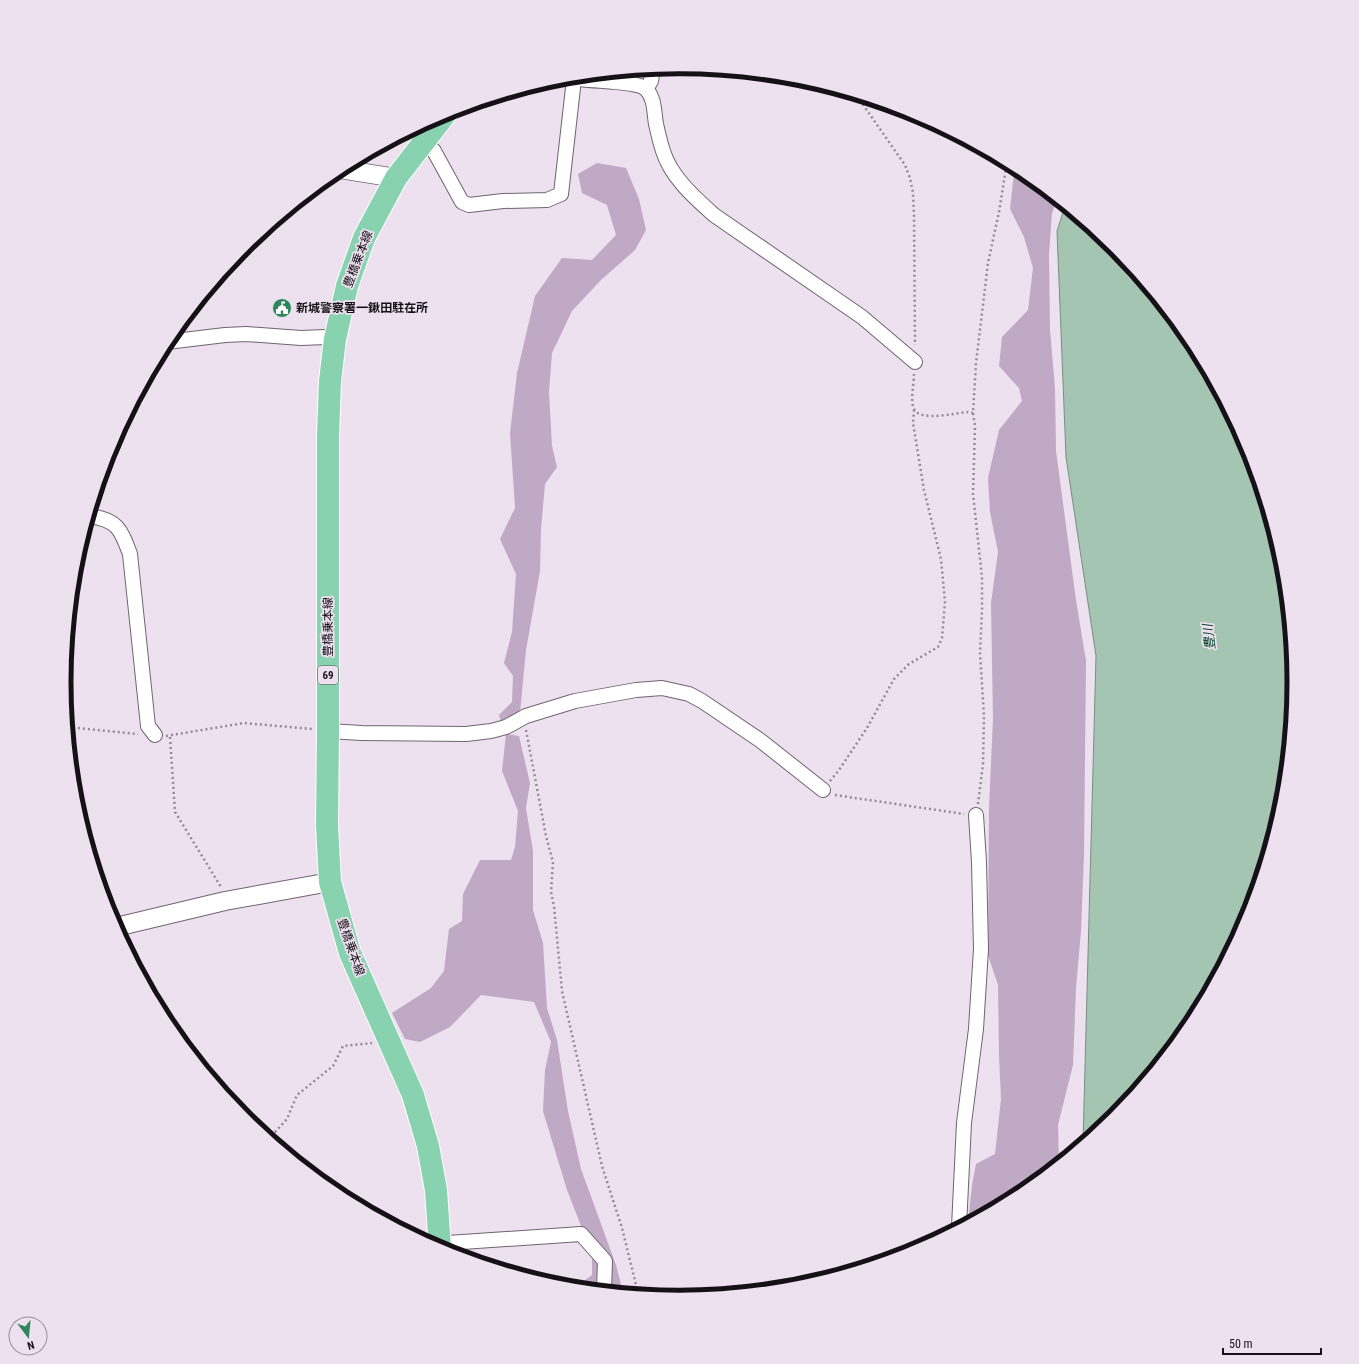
<svg xmlns="http://www.w3.org/2000/svg" width="1359" height="1364" viewBox="0 0 1359 1364" font-family="'Roboto Condensed','Noto Sans JP',sans-serif">
<style>
.forest{fill:#c0a9c4}
.water{fill:#a4c5b1;stroke:#798f83}
.lines{fill:none;stroke-linecap:round;stroke-linejoin:round}
.minor-casing{stroke:#706472;stroke-width:16}
.tertiary-casing{stroke:#706472;stroke-width:20}
.primary-casing{stroke:#fff;stroke-width:24}
.path{stroke:#948a96;stroke-width:2.5;stroke-dasharray:2 3;stroke-linecap:butt}
.minor{stroke:#fff;stroke-width:14}
.tertiary{stroke:#fff;stroke-width:18}
.primary{stroke:#88d2af;stroke-width:22}
.labels{text-anchor:middle;dominant-baseline:central;stroke-width:3.5;stroke-linejoin:round;paint-order:stroke}
.shield{fill:#ede0ef;stroke:#564f58;stroke-width:1}
.shield-label{font-size:11px;font-weight:bold;fill:#161117}
.street-label{font-size:12px;fill:#161117;stroke:#ede0ef}
.poi-label{font-size:12px;font-weight:bold;fill:#161117;stroke:#ede0ef;text-anchor:start}
.water-label{font-size:13px;font-style:italic;fill:#054429;stroke:#ede0ef}
.rim{fill:none;stroke:#161117;stroke-width:5}
</style>
<rect width="100%" height="100%" fill="#ede0ef"/>
<g class="forest">
<path d="M 597,163 L 626,168 L 639,199 L 646,230 L 635,250 L 601,280 L 572,311 L 552,353 L 549,392 L 552,446 L 557,467 L 545,484 L 541,529 L 540,571 L 526,650 L 520,713 L 501,722 L 499,715 L 512,702 L 513,676 L 504,663 L 512,632 L 516,574 L 500,539 L 515,508 L 510,433 L 517,373 L 535,296 L 562,258 L 592,260 L 616,235 L 607,205 L 582,193 L 578,174 Z"/>
<path d="M 1016,168 L 1022,170 L 1057,200 L 1052,213 L 1049,254 L 1050,329 L 1055,389 L 1056,451 L 1076,600 L 1086,661 L 1084,856 L 1081,931 L 1076,988 L 1073,1065 L 1058,1125 L 1059,1163 L 1021,1194 L 968,1222 L 972,1185 L 976,1164 L 995,1154 L 1001,1099 L 999,1056 L 998,985 L 988,955 L 989,808 L 993,719 L 991,603 L 998,552 L 990,512 L 988,478 L 999,430 L 1022,401 L 1019,388 L 999,366 L 1002,337 L 1028,310 L 1033,268 L 1024,237 L 1010,209 L 1014,173 Z"/>
<path d="M 506,734 L 519,736 L 530,783 L 526,808 L 533,851 L 533,910 L 543,943 L 547,1008 L 557,1040 L 568,1111 L 581,1169 L 616,1265 L 623,1292 L 576,1287 L 592,1275 L 592,1254 L 567,1190 L 543,1111 L 545,1070 L 551,1042 L 534,1002 L 481,995 L 450,1027 L 420,1042 L 405,1039 L 392,1013 L 431,988 L 444,971 L 449,929 L 462,921 L 463,894 L 480,860 L 511,860 L 515,847 L 518,811 L 502,771 Z"/>
</g>
<path class="water" d="M 1065,206 L 1115,247 L 1191,340 L 1248,447 L 1283,562 L 1295,682 L 1283,802 L 1248,918 L 1191,1024 L 1115,1117 L 1083,1143 L 1096,656 L 1066,457 L 1057,231 Z"/>
<g class="lines">
<defs>
<g id="minor">
<path d="M 568,77 C 585,82 636,80 646,89 C 655,98 654,113 656,124 C 658,133 660,142 663,151 C 671,177 694,197 714,215 L 862,317 L 915,362"/>
<path d="M 646,89 L 651,81 L 653,69"/>
<path d="M 423,142 L 434,151 L 462,202 L 469,205 L 503,201 L 547,200 L 561,194 L 574,79"/>
<path d="M 167,342 L 225,335 L 246,334 L 301,338 L 325,337 L 335,339"/>
<path d="M 90,516 C 118,520 121,530 130,554 L 148,726 L 155,735"/>
<path d="M 328,731 L 362,733 L 466,734 L 491,731 L 506,727 L 526,716 L 575,701 L 636,690 L 662,688 L 689,694 L 702,701 L 761,741 L 823,790"/>
<path d="M 959,1227 L 964,1123 L 976,1029 L 981,949 L 979,862 L 976,815"/>
<path d="M 433,1244 L 581,1234 L 605,1261 L 604,1290"/>
</g>
<g id="tertiary">
<path d="M 340,169 L 396,178"/>
<path d="M 116,927 L 225,901 L 330,882"/>
</g>
<path id="primary" d="M 440,1248 L 436,1190 L 428,1146 L 413,1095 L 350,953 L 330,882 L 327,825 L 328,731 L 328,436 L 330,381 L 335,339 L 347,286 L 364,238 L 396,178 L 447,112"/>
</defs>
<use href="#minor" class="minor-casing"/>
<use href="#tertiary" class="tertiary-casing"/>
<use href="#primary" class="primary-casing"/>
<g class="path">
<path d="M 857,96 L 905,165 L 910,178 L 913,193 L 914,215 L 915,345"/>
<path d="M 914,374 C 914,383 910,401 914,409 C 920,422 956,413 968,412 L 973,413"/>
<path d="M 68,727 L 138,734"/>
<path d="M 526,730 L 546,836 L 553,862 L 551,892 L 554,906 L 562,991 L 602,1166 L 622,1228 L 638,1293"/>
<path d="M 166,736 L 244,723 L 312,729"/>
<path d="M 170,737 L 175,812 L 221,887"/>
<path d="M 830,781 L 839,770 L 867,728 L 894,679 L 909,664 L 938,647 L 942,638 L 945,602 L 941,559 L 924,490 L 913,423 L 914,410"/>
<path d="M 835,795 L 964,814"/>
<path d="M 978,804 L 983,764 L 984,716 L 980,653 L 982,610 L 982,577 L 973,494 L 975,426 L 973,413 L 976,363 L 988,263 L 999,212 L 1007,162"/>
<path d="M 130,939 L 135,963"/>
<path d="M 265,1134 L 275,1132 L 287,1119 L 297,1095 L 333,1066 L 343,1046 L 372,1043"/>
</g>
<use href="#minor" class="minor"/>
<use href="#tertiary" class="tertiary"/>
<use href="#primary" class="primary"/>
</g>
<defs>
<symbol id="civic-disc" viewBox="-11 -11 22 22"><circle r="9.5" fill="#2e865b" stroke="#ede0ef"/><path d="M-.6-6.5H3V-4.5H.6V-3L4-1V1h2V6H-6V1h2V-1L-.6-3ZM-1.2 2.5V6h2.4V2.5Z" fill="#fff"/></symbol>
</defs>
<g fill-rule="evenodd">
<use href="#civic-disc" x="271" y="297" width="22" height="22"/>
</g>
<g class="labels">
<rect class="shield" x="318" y="666" width="20" height="18" rx="3"/>
<g class="shield-label">
<text x="328" y="675">69</text>
</g>
<g class="street-label">
<text transform="translate(358 259) rotate(-69)">豊橋乗本線</text>
<text transform="translate(328 627) rotate(-90)">豊橋乗本線</text>
<text transform="translate(351 947) rotate(71)">豊橋乗本線</text>
</g>
<g class="poi-label">
<text x="296" y="308">新城警察署一鍬田駐在所</text>
</g>
<g class="water-label">
<text transform="translate(1209 637) rotate(-97)">豊川</text>
</g>
</g>
<path d="M0 0H1359V1364H0ZM71 682a608 608 0 1 1 1216 0a608 608 0 1 1-1216 0Z" fill="#ede0ef" fill-rule="evenodd"/>
<path class="rim" d="M71 682a608 608 0 1 1 1216 0a608 608 0 1 1-1216 0Z"/>
<g transform="translate(28 1336) rotate(164)"><circle r="19" fill="#ede0ef" stroke="#978d99"/>
<path d="M0-3L7 15L0 10L-7 15Z" fill="#2e865b"/>
<text y="-6" font-size="11" font-weight="bold" text-anchor="middle" fill="#161117">N</text>
</g>
<path d="M1223 1348v6h98v-6" fill="none" stroke="#161117" stroke-width="2"/>
<text x="1229" y="1348" font-size="12" fill="#161117" stroke="#ede0ef" stroke-width="3" paint-order="stroke">50 m</text>
</svg>
